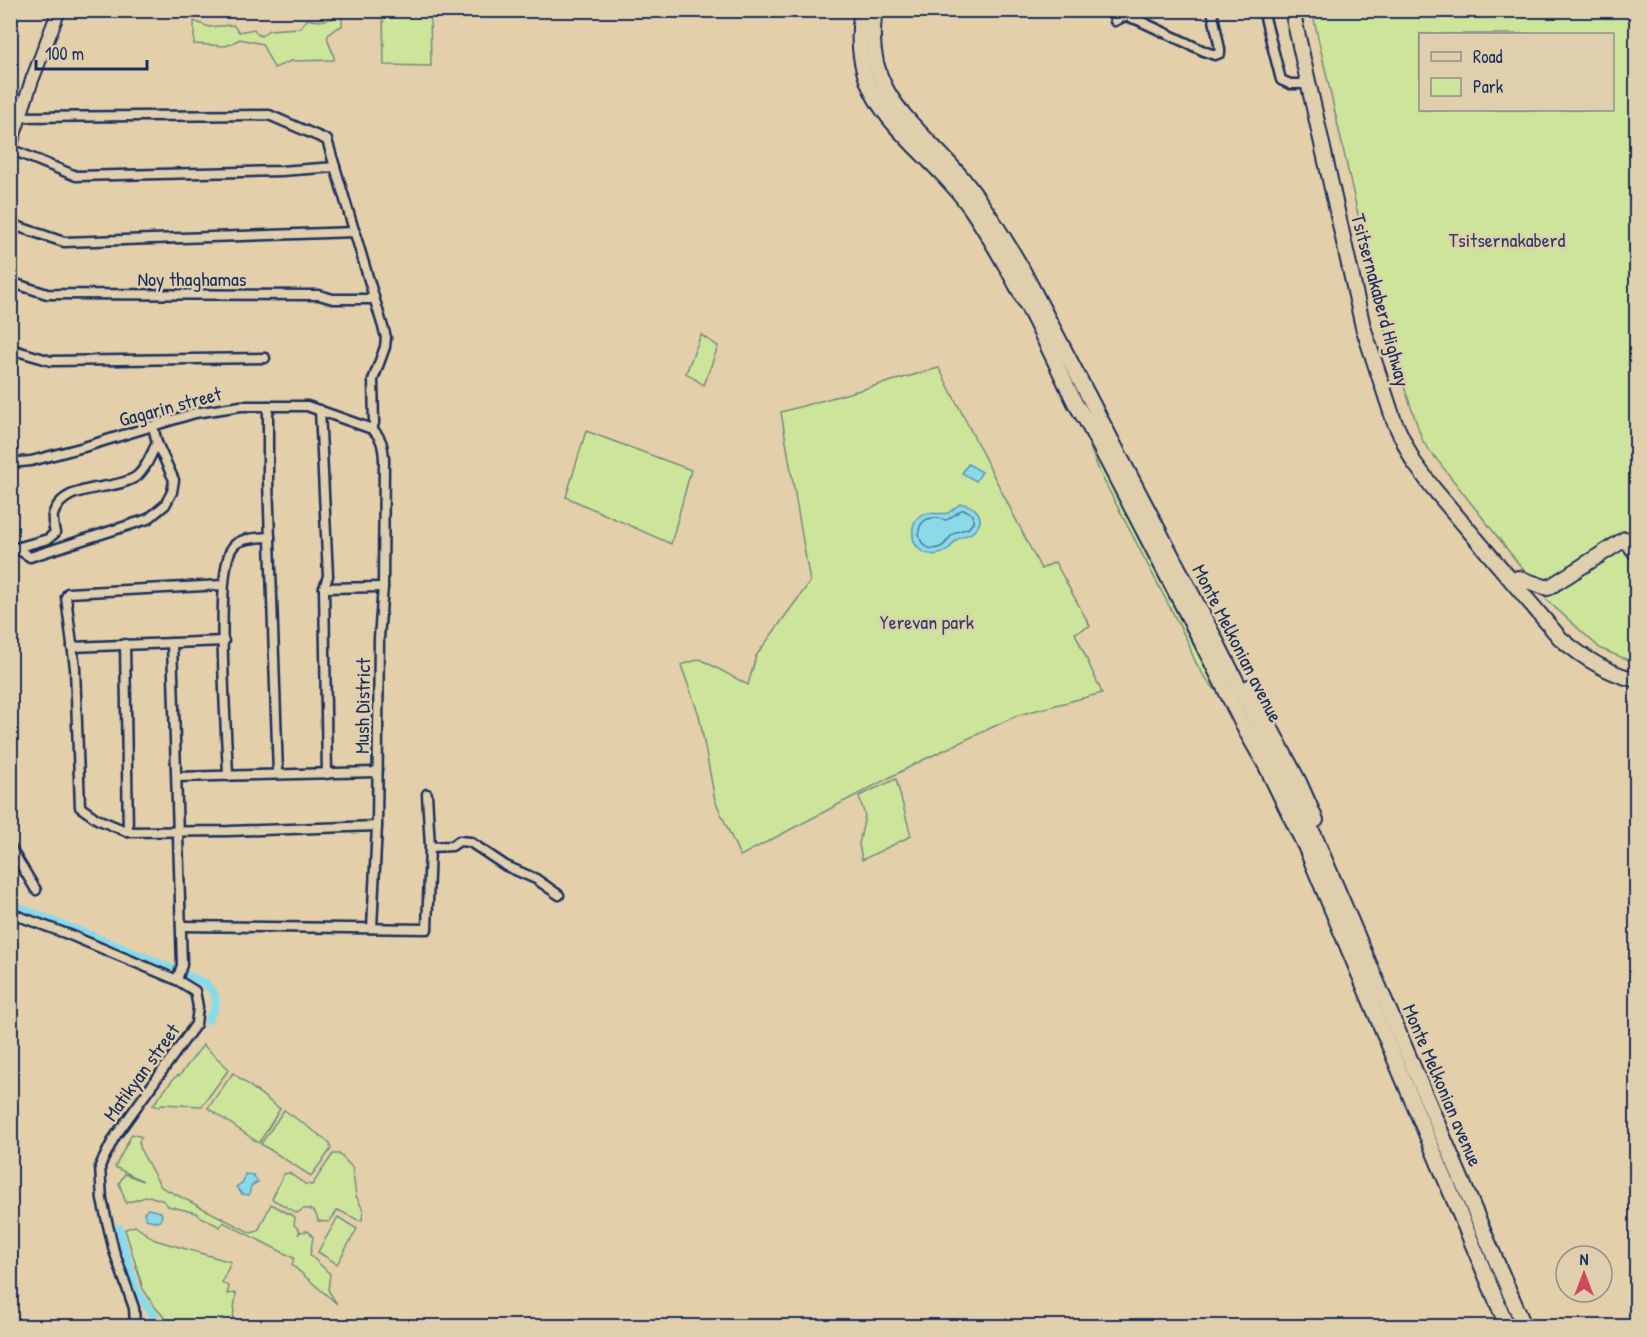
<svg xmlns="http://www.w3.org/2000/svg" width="1647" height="1337" viewBox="0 0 1647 1337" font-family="'Patrick Hand',sans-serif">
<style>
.green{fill:#cde59b;stroke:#748a7c;stroke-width:1.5;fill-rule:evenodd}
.water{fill:#8bdae9;stroke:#5e96b1;stroke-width:1.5}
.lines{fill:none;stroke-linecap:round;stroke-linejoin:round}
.shore{stroke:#487396;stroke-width:1.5}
.canal{stroke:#8bdae9;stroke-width:8}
.street-casing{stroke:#1b2f5e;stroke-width:13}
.secondary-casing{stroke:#1b2f5e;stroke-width:16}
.primary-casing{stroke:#1b2f5e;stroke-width:18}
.street{stroke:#e0cfac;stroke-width:8}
.secondary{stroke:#e0cfac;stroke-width:12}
.primary{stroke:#e0cfac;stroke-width:14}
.labels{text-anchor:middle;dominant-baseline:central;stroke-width:5;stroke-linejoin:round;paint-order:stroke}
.park-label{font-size:20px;fill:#2d4164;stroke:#e0cfac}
.street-label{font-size:20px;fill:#1b2f5e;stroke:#e0cfac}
</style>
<rect width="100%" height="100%" fill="#e3cfaa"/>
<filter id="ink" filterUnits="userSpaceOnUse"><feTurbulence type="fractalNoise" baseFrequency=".0167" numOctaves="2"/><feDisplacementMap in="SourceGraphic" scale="12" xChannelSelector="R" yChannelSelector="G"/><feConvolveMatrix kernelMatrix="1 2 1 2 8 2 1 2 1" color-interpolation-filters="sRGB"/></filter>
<g filter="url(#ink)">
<g class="green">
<path d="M 383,11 L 395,11 L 398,15 L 404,16 L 409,11 L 430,11 L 431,66 L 384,65 Z"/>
<path d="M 1312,11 L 1636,11 L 1636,663 L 1601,649 L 1548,601 L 1423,442 L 1383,325 ZM 1420,34 L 1612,34 L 1612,110 L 1420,110 Z"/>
<path d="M 339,15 L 342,16 L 342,26 C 315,37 334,43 334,60 L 291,61 L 274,68 L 262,44 L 240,39 L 226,46 L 194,44 L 194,21 L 209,27 L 233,25 L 239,32 L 254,29 L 257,34 L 261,36 L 269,30 L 299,28 L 308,19 C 318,23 331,20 339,15 Z"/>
<path d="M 701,335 L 718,346 L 704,385 L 686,373 Z"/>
<path d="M 939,368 L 1041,569 L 1055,562 L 1090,626 L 1075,633 L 1102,693 L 1018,715 L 921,761 L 740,856 L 715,800 L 699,715 L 681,665 L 700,659 L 748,685 L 756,656 L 810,582 L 781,412 Z"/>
<path d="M 586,431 L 691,470 L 671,544 L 566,497 Z"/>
<path d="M 1086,437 L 1219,694 C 1205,678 1194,665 1189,644 L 1100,473 Z"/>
<path d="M 896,779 L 911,836 L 862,860 L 859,844 L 865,816 L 859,796 Z"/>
<path d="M 203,1045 L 229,1069 L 202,1106 L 162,1104 L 159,1107 L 153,1105 L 175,1077 L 180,1075 Z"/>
<path d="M 233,1073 L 280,1109 L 259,1143 L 208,1108 Z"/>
<path d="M 284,1110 L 325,1139 L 329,1143 L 331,1149 L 311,1176 L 261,1144 Z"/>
<path d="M 132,1134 L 142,1137 L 139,1141 L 141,1151 L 161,1187 L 251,1233 L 258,1231 L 271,1204 L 295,1217 L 294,1225 L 300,1231 L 298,1235 L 300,1232 L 308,1231 L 313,1237 L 310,1255 L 330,1274 L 328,1290 L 337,1304 L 292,1265 L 294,1258 L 223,1222 L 220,1227 L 199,1216 L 197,1213 L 168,1206 L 164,1201 L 149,1196 L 126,1203 L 119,1183 L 125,1174 L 143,1181 L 115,1167 Z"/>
<path d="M 333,1154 L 339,1154 L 352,1167 L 356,1196 L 363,1210 L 362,1220 L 358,1220 L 338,1210 L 329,1222 L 318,1221 C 317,1213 312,1208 303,1209 L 297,1213 L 272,1199 L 284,1174 L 289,1173 L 305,1184 L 312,1185 Z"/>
<path d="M 338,1217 L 357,1229 L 337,1264 L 318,1252 Z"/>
<path d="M 135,1226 L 155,1240 L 231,1262 L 222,1282 L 229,1287 L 227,1294 L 236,1293 L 232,1326 L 172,1326 L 154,1306 L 143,1289 L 125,1229 Z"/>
</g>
<g class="water">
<path d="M 968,464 L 982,472 L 976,481 L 962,473 Z"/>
<path d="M 960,504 C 975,504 988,518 974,531 C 969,536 963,535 958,539 C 954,541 952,546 949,549 C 940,557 927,556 919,549 C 913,543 912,534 913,527 C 918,506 936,516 948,513 Z"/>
<path d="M 245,1174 L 253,1175 L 258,1182 L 251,1186 L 249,1195 L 242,1194 L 236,1187 L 243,1182 Z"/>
<path d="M 148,1209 L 161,1212 L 162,1216 L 159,1222 L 146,1219 L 144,1213 Z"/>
</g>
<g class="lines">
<path class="shore" d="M 961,510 L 966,510 L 973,515 L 973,522 L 969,528 C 963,530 956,531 952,535 C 947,540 946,546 938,548 C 917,554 911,519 933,518 C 938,517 942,520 947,520 Z"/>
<g class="canal">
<path d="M 10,904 L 133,952 L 205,983 L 214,993 L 216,1001 L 214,1010 L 208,1020"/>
<path d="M 119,1228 L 136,1290 L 161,1326"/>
</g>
<defs>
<g id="street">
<path d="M 1263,10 L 1281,80 L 1290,84 L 1308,84"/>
<path d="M 1115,21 L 1125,16 L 1138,20 L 1206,52 L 1215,55 L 1220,53 L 1220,49 L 1212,10"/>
<path d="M 20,117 L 269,115 L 327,140 L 386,337 L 385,347 L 373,380 L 374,423 L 372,429"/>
<path d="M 10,149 L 76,176 L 281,171 L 335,167"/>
<path d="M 10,224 L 64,242 L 355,232"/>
<path d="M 10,282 L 47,294 L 319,295 L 333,299 L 374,299"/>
<path d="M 10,349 L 51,361 L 265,358"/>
<path d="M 268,406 L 268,481 L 278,774"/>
<path d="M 320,410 L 328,576 L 324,588 L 327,774"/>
<path d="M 10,463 L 31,461 L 84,447 L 195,413 L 241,406 L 307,406 L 372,429 C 382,438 383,446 384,459 L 383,587 L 379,638 L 377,826 L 372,928"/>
<path d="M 16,548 L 48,539 L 55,533 C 54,528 52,520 53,515 C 63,482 110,492 134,478 C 145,472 151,454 157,443"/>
<path d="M 10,549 L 16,548 L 30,557 L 148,519 L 165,505 L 172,492 L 174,480 L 157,443 L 153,426"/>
<path d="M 223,585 L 68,593 L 66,597 L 75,668 L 80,807 L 97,819 L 128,832 L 229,831 L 377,826"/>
<path d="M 324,588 L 383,587"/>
<path d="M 172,643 L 182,965 L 177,980"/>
<path d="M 125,644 L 128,832"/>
<path d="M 72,647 L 224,641"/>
<path d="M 228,776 C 227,736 214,574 232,548 C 239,537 258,538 270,537"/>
<path d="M 177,777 L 376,772"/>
<path d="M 427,794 L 430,847"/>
<path d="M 10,847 L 36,890"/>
<path d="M 10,913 L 70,935 L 177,980 L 195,991 L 198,1007 L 196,1024 L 114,1138 L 100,1166 L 102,1200 L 114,1251 L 134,1308 L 135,1325"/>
<path d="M 181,926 L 427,929 L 430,847 L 452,846 L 459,841 L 470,842 L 506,866 L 536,879 L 559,895"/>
</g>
<path id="secondary" d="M 10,147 L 32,80 L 59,10"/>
<g id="primary">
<path d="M 862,10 C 844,113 927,142 974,213 C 1013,273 1044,338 1075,403 L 1087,422 L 1198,635 L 1246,731 L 1266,766 L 1306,848 L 1507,1326"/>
<path d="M 875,10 C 861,95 916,122 962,178 C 985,206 1003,236 1021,267 L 1209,627 L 1315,837 L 1524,1326"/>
<path d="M 1292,10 L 1363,327 L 1394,421 L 1413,461 L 1433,488 L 1560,638 C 1582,657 1607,673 1636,680"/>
<path d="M 1518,578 L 1548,588 L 1625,539 L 1636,553"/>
<path d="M 1249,687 L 1299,782 L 1316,820"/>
</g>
</defs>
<use href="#street" class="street-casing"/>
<use href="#secondary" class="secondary-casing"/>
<use href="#primary" class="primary-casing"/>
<use href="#street" class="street"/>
<use href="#secondary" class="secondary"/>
<use href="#primary" class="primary"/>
</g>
</g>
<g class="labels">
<g class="park-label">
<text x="1507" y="239">Tsitsernakaberd</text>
<text x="927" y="621">Yerevan park</text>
</g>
<g class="street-label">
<text x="192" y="278">Noy thaghamas</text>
<text transform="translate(1381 300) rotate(75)">Tsitsernakaberd Highway</text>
<text transform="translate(170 406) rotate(-15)">Gagarin street</text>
<text transform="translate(1238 643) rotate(63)">Monte Melkonian avenue</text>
<text transform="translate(362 706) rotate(-89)">Mush District</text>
<text transform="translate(141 1072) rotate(-54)">Matikyan street</text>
<text transform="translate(1443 1085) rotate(67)">Monte Melkonian avenue</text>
</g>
</g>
<rect width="1647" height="1337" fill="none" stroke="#e0cfac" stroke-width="36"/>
<rect x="18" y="18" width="1611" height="1301" fill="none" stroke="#1b2f5e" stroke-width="2" filter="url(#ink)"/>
<rect x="1419" y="33" width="195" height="78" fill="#e0cfac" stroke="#918f8d" stroke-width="1.5"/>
<rect x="1431" y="52" width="30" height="9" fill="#e0cfac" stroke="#918f8d" stroke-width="1.5"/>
<text x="1473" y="63" font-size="18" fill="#1b2f5e">Road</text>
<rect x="1431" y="78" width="30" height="18" fill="#cde59b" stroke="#918f8d" stroke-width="1.5"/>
<text x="1473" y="93" font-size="18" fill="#1b2f5e">Park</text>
<g transform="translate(1584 1274)"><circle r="28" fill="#e0cfac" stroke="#918f8d" stroke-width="1.5"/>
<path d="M0-4.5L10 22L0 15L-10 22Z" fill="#d1495b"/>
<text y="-9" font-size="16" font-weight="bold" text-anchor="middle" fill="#1b2f5e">N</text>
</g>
<path d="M36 60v9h111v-9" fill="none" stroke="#1b2f5e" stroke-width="3"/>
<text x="45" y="60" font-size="18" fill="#1b2f5e" stroke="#e0cfac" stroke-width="4.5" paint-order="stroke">100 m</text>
</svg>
